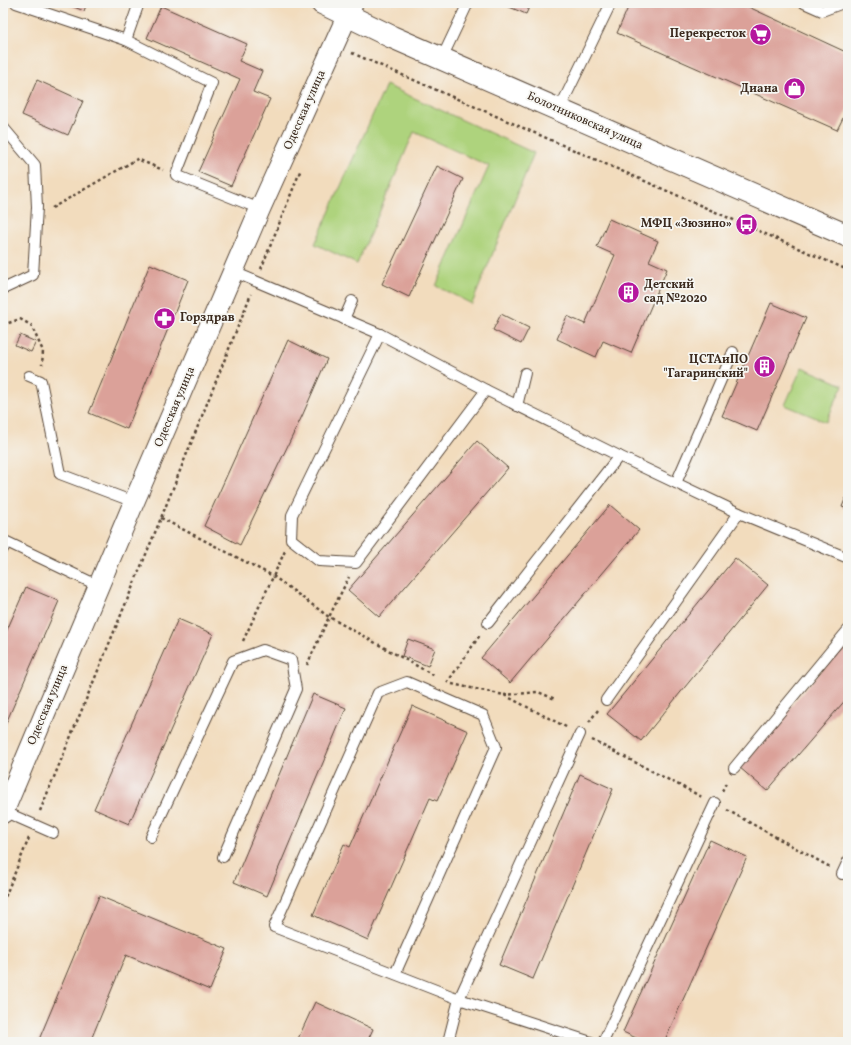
<svg xmlns="http://www.w3.org/2000/svg" width="851" height="1045" viewBox="0 0 851 1045" font-family="Vollkorn,serif">
<style>
.green{fill:#aed37d;stroke:#747e4e}
.building{fill:#dba199}
.lines{fill:none;stroke-linecap:round;stroke-linejoin:round}
.service-casing{stroke:#564536;stroke-width:12}
.minor-casing{stroke:#564536;stroke-width:22}
.tertiary-casing{stroke:#564536;stroke-width:24}
.path{stroke:#564536;stroke-width:2.5;stroke-dasharray:3 3;stroke-linecap:butt}
.service{stroke:#fff;stroke-width:10}
.minor{stroke:#fff;stroke-width:20}
.tertiary{stroke:#fff;stroke-width:22}
.labels{text-anchor:middle;dominant-baseline:central;stroke-width:3.5;stroke-linejoin:round;paint-order:stroke}
.poi-label{font-size:12px;font-weight:bold;fill:#3b2a1e;stroke:#f6f6f2;text-anchor:end}
.street-label{font-size:12px;fill:#3b2a1e;stroke:#f6f6f2}
</style>
<rect width="100%" height="100%" fill="#f6f6f2"/>
<filter id="ink" filterUnits="userSpaceOnUse"><feTurbulence type="fractalNoise" baseFrequency=".025" numOctaves="2"/><feDisplacementMap in="SourceGraphic" scale="8" xChannelSelector="R" yChannelSelector="G"/><feConvolveMatrix kernelMatrix="1 2 1 2 8 2 1 2 1" color-interpolation-filters="sRGB"/></filter>
<filter id="wash" filterUnits="userSpaceOnUse"><feTurbulence type="fractalNoise" baseFrequency=".012" numOctaves="4" result="noise"/><feDisplacementMap in="SourceGraphic" scale="16" xChannelSelector="R" yChannelSelector="G"/><feGaussianBlur stdDeviation="0.9" result="paint"/><feColorMatrix in="noise" values="0 0 0 0 0 0 0 0 0 0 0 0 0 0 0 0 0 1.4 0 .05"/><feComposite in="paint" operator="in"/></filter>
<g filter="url(#wash)">
<rect width="100%" height="100%" fill="#f2dcbd"/>
<g class="green">
<path d="M 386,85 L 534,153 L 472,304 L 436,286 L 489,166 L 414,132 L 357,264 L 315,244 Z"/>
<path d="M 802,367 L 843,385 L 826,422 L 785,405 Z"/>
</g>
<g id="blocks">
<g class="building">
<path d="M 64,3 L 87,3 L 84,11 Z"/>
<path d="M 500,3 L 531,3 L 526,14 Z"/>
<path d="M 630,3 L 740,3 L 848,53 L 848,108 L 837,130 L 617,33 Z"/>
<path d="M 161,6 L 247,44 L 239,61 L 262,71 L 253,92 L 270,99 L 231,186 L 198,172 L 240,79 L 147,38 Z"/>
<path d="M 37,80 L 83,101 L 68,135 L 22,115 Z"/>
<path d="M 437,166 L 463,179 L 409,297 L 382,284 Z"/>
<path d="M 609,219 L 658,241 L 649,261 L 667,269 L 631,353 L 603,341 L 596,357 L 557,339 L 567,316 L 585,324 L 615,255 L 597,247 Z"/>
<path d="M 150,264 L 188,280 L 127,429 L 89,413 Z"/>
<path d="M 771,303 L 806,318 L 757,431 L 722,416 Z"/>
<path d="M 501,314 L 529,328 L 521,344 L 493,330 Z"/>
<path d="M 20,335 L 36,342 L 31,352 L 15,345 Z"/>
<path d="M 288,340 L 327,359 L 303,414 L 240,545 L 204,526 Z"/>
<path d="M 477,441 L 508,468 L 379,617 L 348,590 Z"/>
<path d="M 848,492 L 848,509 L 842,507 Z"/>
<path d="M 610,505 L 639,530 L 510,683 L 481,658 Z"/>
<path d="M 735,558 L 768,585 L 641,741 L 607,714 Z"/>
<path d="M 26,587 L 59,601 L 3,730 L 3,639 Z"/>
<path d="M 178,619 L 213,634 L 129,824 L 94,809 Z"/>
<path d="M 408,639 L 435,649 L 428,666 L 402,656 Z"/>
<path d="M 848,639 L 848,697 L 767,791 L 739,767 Z"/>
<path d="M 313,694 L 346,708 L 267,896 L 234,882 Z"/>
<path d="M 412,706 L 468,731 L 437,801 L 430,798 L 368,940 L 313,915 L 344,844 L 350,847 Z"/>
<path d="M 580,774 L 613,789 L 533,979 L 499,965 Z"/>
<path d="M 710,840 L 747,857 L 664,1042 L 645,1042 L 623,1032 Z"/>
<path d="M 99,896 L 227,949 L 210,990 L 126,955 L 90,1042 L 38,1042 Z"/>
<path d="M 315,1002 L 373,1029 L 367,1042 L 300,1042 L 297,1041 Z"/>
</g>
</g>
</g>
<g filter="url(#ink)">
<use href="#blocks" fill-opacity="0" stroke="#564536" stroke-width="1"/>
<g class="lines">
<defs>
<g id="service">
<path d="M 16,3 L 126,40"/>
<path d="M 139,3 L 126,40 L 212,83 L 176,175 L 260,209"/>
<path d="M 804,3 L 822,11 L 843,3"/>
<path d="M 442,58 L 468,3"/>
<path d="M 559,110 L 611,3"/>
<path d="M 3,127 L 35,165 L 37,207 L 33,275 L 3,289"/>
<path d="M 234,272 L 380,334 L 486,390 L 619,456 L 739,513 L 848,558"/>
<path d="M 344,319 L 352,301"/>
<path d="M 380,334 L 292,515 L 291,539 L 319,561 L 356,563 L 486,390"/>
<path d="M 29,376 L 41,381 L 60,474 L 134,502"/>
<path d="M 517,406 L 525,373"/>
<path d="M 676,483 L 733,352"/>
<path d="M 3,549 L 7,542 L 99,586"/>
<path d="M 488,623 L 619,456"/>
<path d="M 606,700 L 739,513"/>
<path d="M 734,768 L 848,630"/>
<path d="M 3,811 L 53,833"/>
<path d="M 151,837 L 233,661 L 263,650 L 291,660 L 296,689 L 223,857"/>
<path d="M 842,874 L 848,861"/>
<path d="M 395,974 L 496,747 L 483,715 L 407,682 L 378,693 L 274,927 L 459,999 L 591,1042"/>
<path d="M 448,1042 L 459,999 L 580,734"/>
<path d="M 603,1042 L 715,803"/>
</g>
<path id="minor" d="M 3,813 L 134,502 L 260,209 L 353,3"/>
<path id="tertiary" d="M 322,3 L 392,37 L 848,236"/>
</defs>
<use href="#service" class="service-casing"/>
<use href="#minor" class="minor-casing"/>
<use href="#tertiary" class="tertiary-casing"/>
<g class="path">
<path d="M 352,53 L 848,270"/>
<path d="M 52,208 L 137,159 L 163,170"/>
<path d="M 261,269 L 301,169"/>
<path d="M 3,325 L 20,319 L 31,325 L 43,351 L 42,365"/>
<path d="M 161,518 L 273,576 L 329,617 L 435,676"/>
<path d="M 243,641 L 285,551"/>
<path d="M 307,665 L 329,617 L 349,577"/>
<path d="M 447,683 L 480,635"/>
<path d="M 452,684 L 504,695 L 568,728"/>
<path d="M 504,695 L 538,692 L 555,699"/>
<path d="M 589,722 L 598,710"/>
<path d="M 592,740 L 702,797"/>
<path d="M 722,791 L 727,781"/>
<path d="M 727,810 L 830,867"/>
<path d="M 40,811 L 161,518 L 251,294"/>
<path d="M 3,902 L 29,838"/>
</g>
<use href="#service" class="service"/>
<use href="#minor" class="minor"/>
<use href="#tertiary" class="tertiary"/>
</g>
</g>
<defs>
<symbol id="supermarket-disc" viewBox="-11 -11 22 22"><circle r="9.5" fill="#b5179e" stroke="#f6f6f2"/><path d="M-6-5.5h2.5l.6 2H6L4.5 2H-2.5L-4.4-4H-6ZM-1.5 3.2a1.3 1.3 0 1 0 .1 0ZM3 3.2a1.3 1.3 0 1 0 .1 0Z" fill="#fff"/></symbol>
<symbol id="shop-disc" viewBox="-11 -11 22 22"><circle r="9.5" fill="#b5179e" stroke="#f6f6f2"/><path d="M-5-2.5h2.3a2.7 3.5 0 0 1 5.4 0H5L5.5 6h-11ZM-1.5-2.5h3a1.5 2.3 0 0 0-3 0Z" fill="#fff"/></symbol>
<symbol id="bus-disc" viewBox="-11 -11 22 22"><circle r="9.5" fill="#b5179e" stroke="#f6f6f2"/><path d="M-5-6H5V4H4V6H2V4H-2V6H-4V4H-5ZM-3.5-4V0h7V-4ZM-3.5 1.2v1.5H-2V1.2ZM2 1.2v1.5H3.5V1.2Z" fill="#fff"/></symbol>
<symbol id="building-disc" viewBox="-11 -11 22 22"><circle r="9.5" fill="#b5179e" stroke="#f6f6f2"/><path d="M-4-6H4V6H1V3H-1V6H-4ZM-2.5-4.3h1.7v1.8h-1.7ZM.8-4.3h1.7v1.8H.8ZM-2.5-1h1.7V.8h-1.7ZM.8-1h1.7V.8H.8Z" fill="#fff"/></symbol>
<symbol id="pharmacy-disc" viewBox="-11 -11 22 22"><circle r="9.5" fill="#b5179e" stroke="#f6f6f2"/><path d="M-2-6h4v4h4v4h-4v4h-4v-4h-4v-4h4Z" fill="#fff"/></symbol>
</defs>
<g fill-rule="evenodd">
<use href="#supermarket-disc" x="748" y="22" width="25" height="25"/>
<use href="#shop-disc" x="782" y="76" width="25" height="25"/>
<use href="#bus-disc" x="734" y="212" width="25" height="25"/>
<use href="#building-disc" x="616" y="280" width="25" height="25"/>
<use href="#pharmacy-disc" x="152" y="306" width="25" height="25"/>
<use href="#building-disc" x="752" y="354" width="25" height="25"/>
</g>
<g class="labels">
<g class="poi-label">
<text x="746" y="34">Перекресток</text>
<text x="778" y="89">Диана</text>
<text x="732" y="224">МФЦ «Зюзино»</text>
<text x="644" y="285" text-anchor="start">Детский<tspan x="644" dy="14">сад №2020</tspan></text>
<text x="180" y="318" text-anchor="start">Горздрав</text>
<text x="748" y="360">ЦСТАиПО<tspan x="748" dy="14">"Гагаринский"</tspan></text>
</g>
<g class="street-label">
<text transform="translate(305 110) rotate(-66)">Одесская улица</text>
<text transform="translate(585 121) rotate(24)">Болотниковская улица</text>
<text transform="translate(175 407) rotate(-67)">Одесская улица</text>
<text transform="translate(48 705) rotate(-67)">Одесская улица</text>
</g>
</g>
<rect width="851" height="1045" fill="none" stroke="#f6f6f2" stroke-width="16"/>
</svg>
